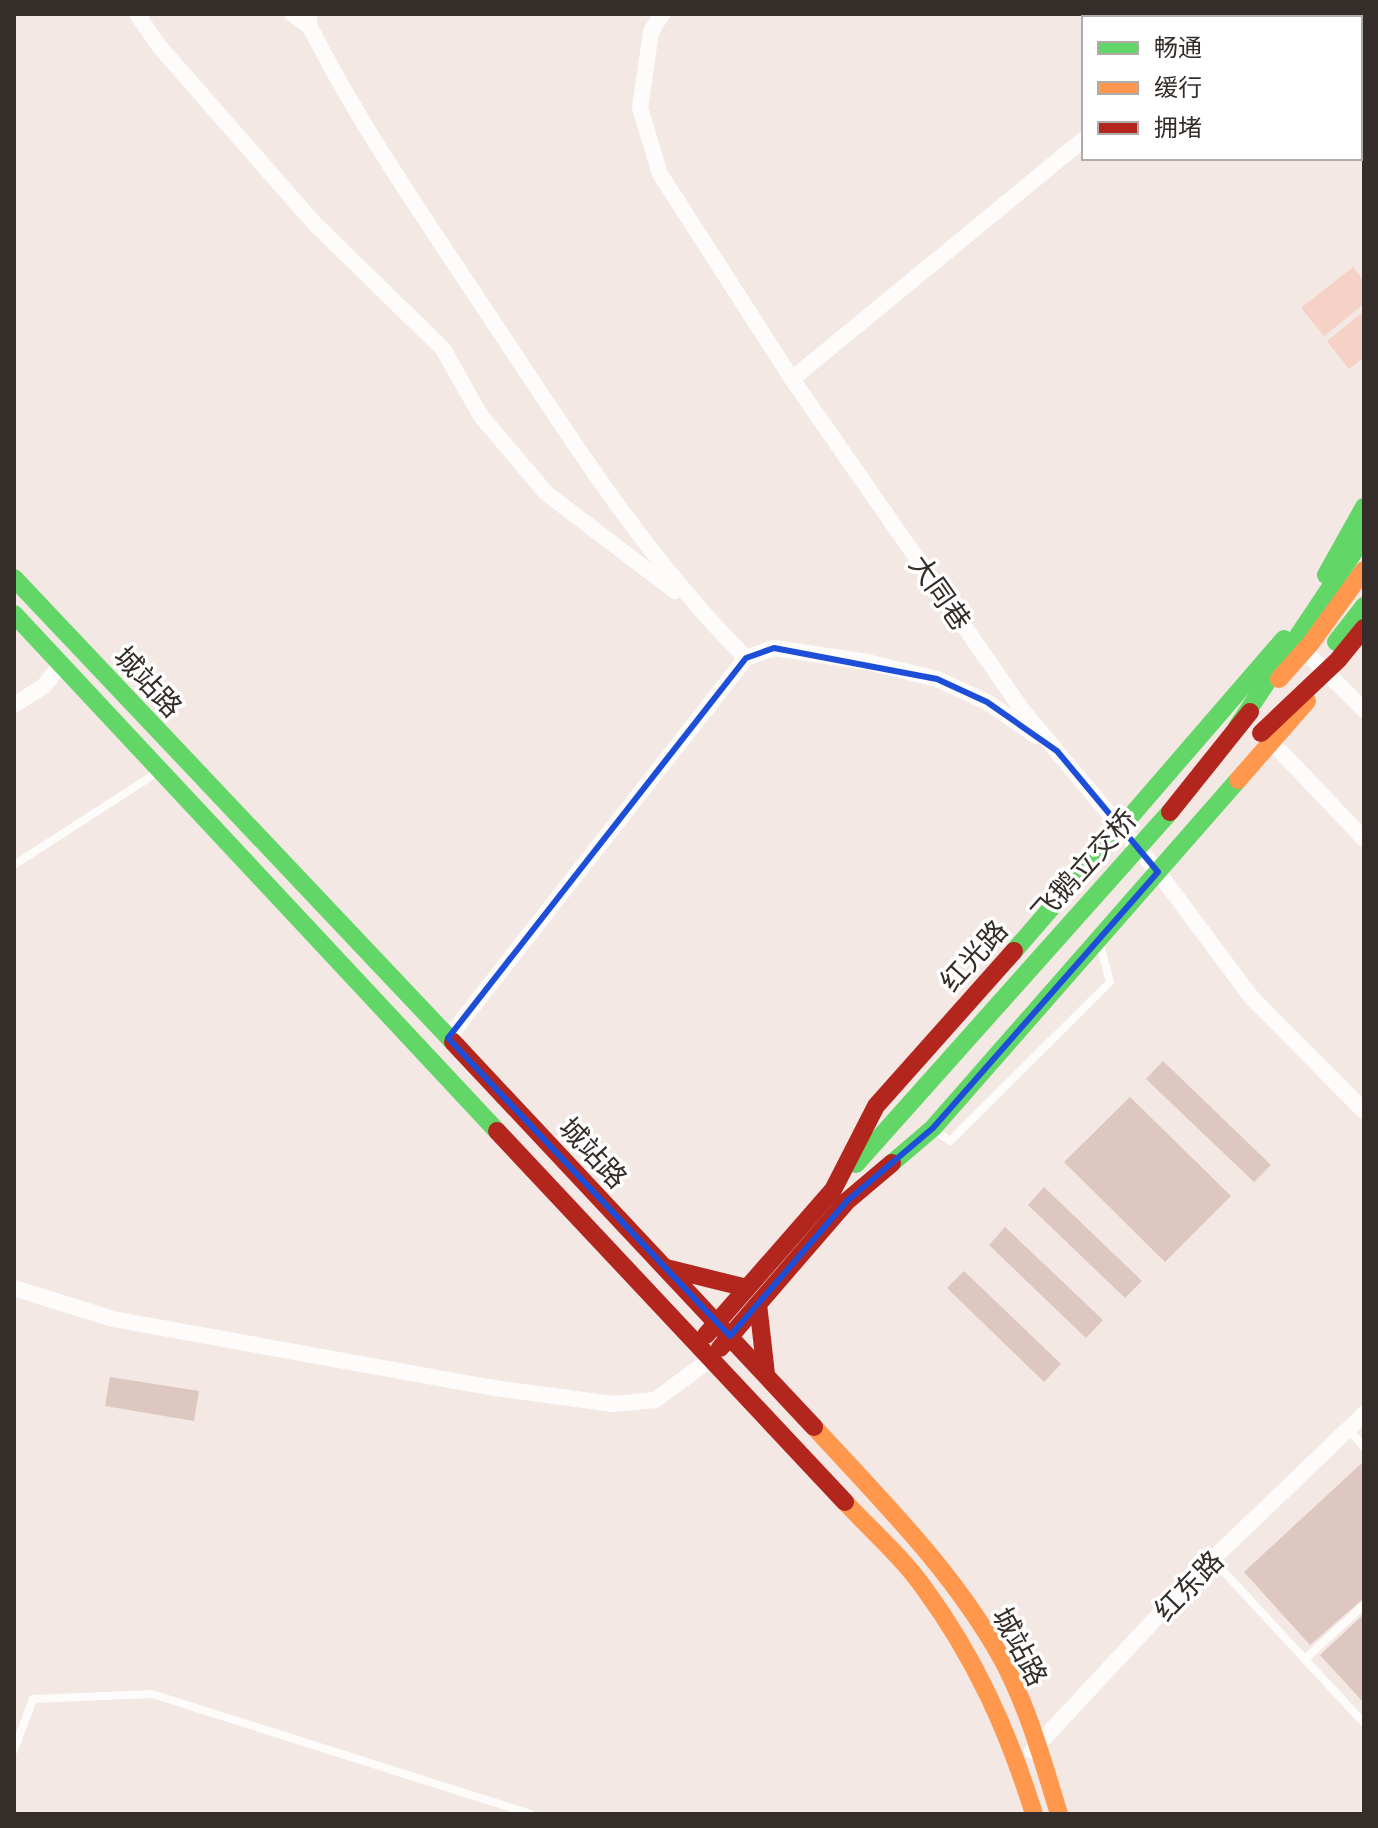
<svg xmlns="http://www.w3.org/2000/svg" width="1378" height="1828" viewBox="0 0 1378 1828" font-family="'Noto Sans','Noto Sans SC',sans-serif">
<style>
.green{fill:#f6d1c5}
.building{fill:#dec7c0}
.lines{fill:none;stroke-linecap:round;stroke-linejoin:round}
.lane{stroke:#fdfcfb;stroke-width:8}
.street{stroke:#fdfcfb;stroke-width:16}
.fast{stroke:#63d668;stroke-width:18}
.slow{stroke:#ff974d;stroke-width:18}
.jam{stroke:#b3261e;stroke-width:18}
.marked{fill:none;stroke:#1d4ed8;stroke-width:6;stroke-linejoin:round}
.labels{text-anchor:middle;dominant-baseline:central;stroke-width:7;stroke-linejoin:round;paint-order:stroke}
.street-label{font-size:28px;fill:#342d2a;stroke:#fff}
</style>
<rect width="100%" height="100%" fill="#f3e8e4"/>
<g class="green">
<path d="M 1353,267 L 1364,281 L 1364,304 L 1324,336 L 1301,308 Z"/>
<path d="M 1364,311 L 1364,357 L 1349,369 L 1327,341 Z"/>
</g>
<g class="building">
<path d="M 1163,1061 L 1271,1165 L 1254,1182 L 1146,1079 Z"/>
<path d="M 1130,1097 L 1231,1196 L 1165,1262 L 1064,1162 Z"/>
<path d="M 1044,1187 L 1142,1281 L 1125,1298 L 1028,1205 Z"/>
<path d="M 1005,1227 L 1103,1320 L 1086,1338 L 989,1245 Z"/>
<path d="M 964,1271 L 1061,1364 L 1044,1382 L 947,1288 Z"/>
<path d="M 110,1377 L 199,1391 L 194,1421 L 105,1406 Z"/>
<path d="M 1364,1461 L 1364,1598 L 1310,1645 L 1244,1572 Z"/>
<path d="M 1364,1614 L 1364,1703 L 1320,1655 Z"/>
</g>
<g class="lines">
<g class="lane">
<path d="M 14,865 L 158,772"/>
<path d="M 936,1131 L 950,1141 L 1110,982 L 1100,945"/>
<path d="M 1348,1429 L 1364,1447"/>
<path d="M 1212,1559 L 1364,1723"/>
<path d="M 1305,1659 L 1364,1605"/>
<path d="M 14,1750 L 33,1699 L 152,1694 L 531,1814"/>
</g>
<g class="street">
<path d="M 137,14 L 159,46 L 314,223 L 443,349 L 481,416 L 546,493 L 675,591"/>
<path d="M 292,14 L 310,27"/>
<path d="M 308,14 L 310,27 C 362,130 429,224 492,320 C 571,439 645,557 746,658 L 774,648 L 867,662 L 937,679 L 987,702 L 1036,736"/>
<path d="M 662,14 L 651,32 L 640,108 L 660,174 L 792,379 L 1023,711 L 1158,872 L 1252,998 L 1364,1111"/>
<path d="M 792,379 L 1084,139"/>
<path d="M 1298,644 L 1364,710"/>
<path d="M 14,705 L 44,686 L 61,664"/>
<path d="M 1267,737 L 1364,839"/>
<path d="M 448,1038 L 746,658"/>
<path d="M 14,1288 L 113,1319 L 488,1387 L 613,1404 L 655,1400 L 711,1359"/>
<path d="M 1032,1751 L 1197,1574 L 1364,1414"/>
</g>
<g class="fast">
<path d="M 1360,72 L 1364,77"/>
<path d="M 1326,575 L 1364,507"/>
<path d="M 14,578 L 453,1042"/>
<path d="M 14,614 L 497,1131"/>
<path d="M 1336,642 L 1364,606"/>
<path d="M 1237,727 L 1364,537"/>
<path d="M 1014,951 L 1284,639"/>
<path d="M 892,1163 L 933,1128 L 1238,780"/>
<path d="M 856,1164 L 1170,812"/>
</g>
<g class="slow">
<path d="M 1266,14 L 1269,18"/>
<path d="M 1360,14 L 1364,18"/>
<path d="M 1360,39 L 1364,43"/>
<path d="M 1360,124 L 1364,128"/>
<path d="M 1279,679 L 1311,643 L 1364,570"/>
<path d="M 1238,780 L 1307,701"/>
<path d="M 814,1427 C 881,1500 953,1571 1002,1659 C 1028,1707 1043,1762 1059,1814"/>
<path d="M 845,1502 C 871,1530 902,1557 924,1588 C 976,1659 1008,1731 1034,1814"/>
</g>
<g class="jam">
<path d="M 1288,14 L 1292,18"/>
<path d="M 1261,733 L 1338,660 L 1364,628"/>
<path d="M 1170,812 L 1250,712"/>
<path d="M 453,1042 L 814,1427"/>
<path d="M 497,1131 L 845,1502"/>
<path d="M 666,1268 L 747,1288"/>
<path d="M 758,1304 L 766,1374"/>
<path d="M 706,1335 L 833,1190 L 876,1106 L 1014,951"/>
<path d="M 720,1348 L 847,1201 L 892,1163"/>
</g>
</g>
<path class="marked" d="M 774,648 L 937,679 L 987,702 L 1057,751 L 1158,872 L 933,1128 L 847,1201 L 730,1336 L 448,1038 L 746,658 Z"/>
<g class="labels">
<g class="street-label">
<text transform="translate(941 592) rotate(55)">大同巷</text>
<text transform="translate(149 681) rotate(47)">城站路</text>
<text transform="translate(1083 865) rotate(-48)">飞鹅立交桥</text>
<text transform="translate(973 955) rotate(-48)">红光路</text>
<text transform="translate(594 1152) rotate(47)">城站路</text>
<text transform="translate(1188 1585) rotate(-46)">红东路</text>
<text transform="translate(1021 1646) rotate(62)">城站路</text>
</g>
</g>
<rect width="1378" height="1828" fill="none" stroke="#342d2a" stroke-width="32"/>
<rect x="1082" y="16" width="280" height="144" fill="#ffffff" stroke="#aeabaa" stroke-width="2"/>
<rect x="1098" y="42" width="40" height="12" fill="#63d668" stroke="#aeabaa" stroke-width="2"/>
<text x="1154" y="56" font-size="24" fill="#342d2a">畅通</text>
<rect x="1098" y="82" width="40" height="12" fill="#ff974d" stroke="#aeabaa" stroke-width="2"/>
<text x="1154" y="96" font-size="24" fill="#342d2a">缓行</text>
<rect x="1098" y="122" width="40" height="12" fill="#b3261e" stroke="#aeabaa" stroke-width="2"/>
<text x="1154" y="136" font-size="24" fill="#342d2a">拥堵</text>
</svg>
